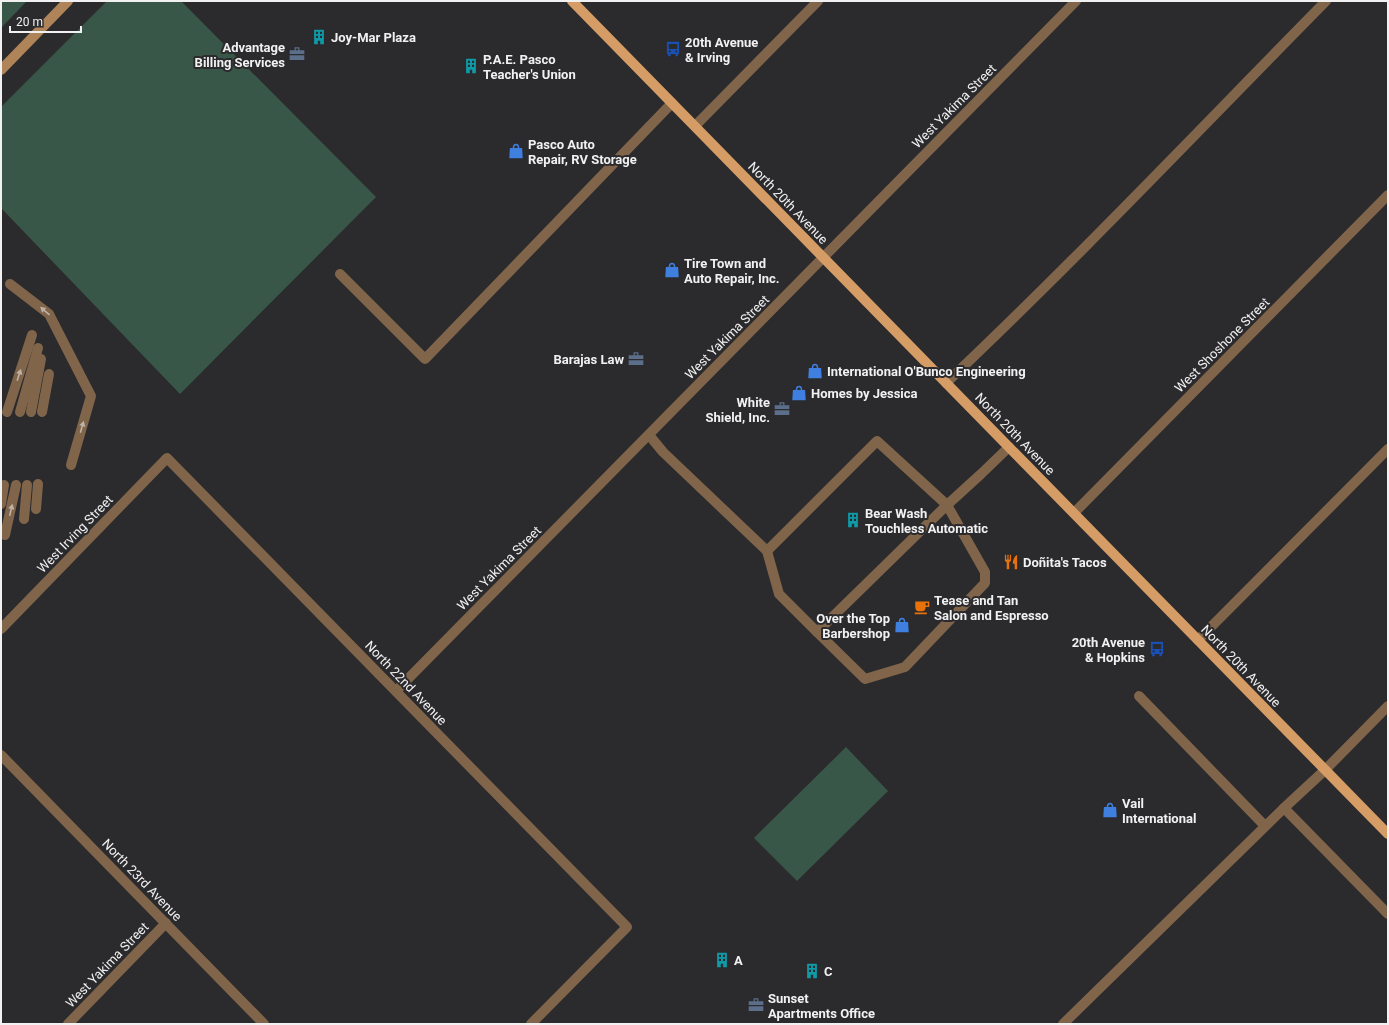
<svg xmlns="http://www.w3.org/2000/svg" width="1389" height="1025" viewBox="0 0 1389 1025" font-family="Roboto,sans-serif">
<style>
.green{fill:#395749}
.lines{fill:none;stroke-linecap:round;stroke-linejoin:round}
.lane{stroke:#80654a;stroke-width:10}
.street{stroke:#80654a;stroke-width:10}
.secondary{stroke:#b08459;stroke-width:10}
.primary{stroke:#d59d65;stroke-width:10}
.oneway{fill:#beb2a6}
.labels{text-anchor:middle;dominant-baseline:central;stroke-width:4;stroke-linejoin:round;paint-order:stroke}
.poi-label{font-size:13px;font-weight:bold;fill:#f1f1f2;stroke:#2b2a2d;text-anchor:start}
.street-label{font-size:13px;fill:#f1f1f2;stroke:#2b2a2d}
</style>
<rect width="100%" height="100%" fill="#2b2a2d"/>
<g class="green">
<path d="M 1,1 L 27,1 L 1,28 Z"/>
<path d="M 107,1 L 181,1 L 376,197 L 180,394 L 1,208 L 1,107 Z"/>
<path d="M 846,747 L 888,791 L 797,881 L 754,838 Z"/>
</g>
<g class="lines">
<g class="lane">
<path d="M 695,126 L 818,1"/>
<path d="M 340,274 L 425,359 L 672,103"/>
<path d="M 10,284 L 49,314 L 91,396 L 71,465"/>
<path d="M 946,383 C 1077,259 1200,129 1326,1"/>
<path d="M 7,412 L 32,335"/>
<path d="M 20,412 L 38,348"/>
<path d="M 31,412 L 41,359"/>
<path d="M 42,412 L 49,374"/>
<path d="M 649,435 L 663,452 L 767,551 L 877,441 L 947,505 L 817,632 L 865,679 L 905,667 L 985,583 L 985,572 L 947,505 L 981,474 L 1009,447"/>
<path d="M 1,504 L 4,485"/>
<path d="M 36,509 L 38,484"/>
<path d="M 24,519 L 27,485"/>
<path d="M 5,535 L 16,485"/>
<path d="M 767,551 L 779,594 L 817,632"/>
<path d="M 1198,640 L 1388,449"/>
<path d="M 1139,696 L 1265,826"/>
<path d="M 1284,808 L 1388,914"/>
<path d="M 1063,1024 L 1284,808 L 1325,770"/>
</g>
<g class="street">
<path d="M 1074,513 L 1388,195"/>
<path d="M 1,629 L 167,458 L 627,927 L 531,1024"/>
<path d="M 396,691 L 1076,1"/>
<path d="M 1,755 L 264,1024"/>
<path d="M 1325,770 L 1388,706"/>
<path d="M 68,1024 L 166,923"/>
</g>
<path class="secondary" d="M 1,70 L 68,1"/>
<path class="primary" d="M 572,1 L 1388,834"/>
</g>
<defs><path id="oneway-solid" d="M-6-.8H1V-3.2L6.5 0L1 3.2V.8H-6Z"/></defs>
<g class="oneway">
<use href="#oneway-solid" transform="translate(45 311) rotate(-139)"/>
<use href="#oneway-solid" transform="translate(19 375) rotate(-72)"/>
<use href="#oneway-solid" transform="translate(82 427) rotate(-74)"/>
<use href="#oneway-solid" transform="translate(11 510) rotate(-77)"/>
</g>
<defs>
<symbol id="building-bare" viewBox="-9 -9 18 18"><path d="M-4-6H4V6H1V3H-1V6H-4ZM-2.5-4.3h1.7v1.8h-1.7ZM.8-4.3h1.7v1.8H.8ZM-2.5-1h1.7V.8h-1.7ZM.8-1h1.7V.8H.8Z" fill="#0f9aa8" stroke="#2b2a2d" stroke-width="2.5" paint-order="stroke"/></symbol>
<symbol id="bus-bare" viewBox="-9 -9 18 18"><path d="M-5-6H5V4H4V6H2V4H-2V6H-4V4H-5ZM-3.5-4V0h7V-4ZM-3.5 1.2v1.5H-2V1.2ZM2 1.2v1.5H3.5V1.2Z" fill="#1a4fb4" stroke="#2b2a2d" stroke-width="2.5" paint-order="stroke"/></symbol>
<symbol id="office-bare" viewBox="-9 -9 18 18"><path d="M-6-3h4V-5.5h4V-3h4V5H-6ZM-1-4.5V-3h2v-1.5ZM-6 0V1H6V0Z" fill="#5c6f8a" stroke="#2b2a2d" stroke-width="2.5" paint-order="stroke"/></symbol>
<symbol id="shop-bare" viewBox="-9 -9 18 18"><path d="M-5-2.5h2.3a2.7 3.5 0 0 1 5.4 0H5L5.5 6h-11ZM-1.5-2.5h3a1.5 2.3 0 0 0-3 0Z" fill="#3f7fe0" stroke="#2b2a2d" stroke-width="2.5" paint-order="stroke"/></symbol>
<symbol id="restaurant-bare" viewBox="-9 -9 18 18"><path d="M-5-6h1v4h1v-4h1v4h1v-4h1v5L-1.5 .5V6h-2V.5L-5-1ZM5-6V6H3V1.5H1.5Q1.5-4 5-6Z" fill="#e8710a" stroke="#2b2a2d" stroke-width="2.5" paint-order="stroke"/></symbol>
<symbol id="cafe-bare" viewBox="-9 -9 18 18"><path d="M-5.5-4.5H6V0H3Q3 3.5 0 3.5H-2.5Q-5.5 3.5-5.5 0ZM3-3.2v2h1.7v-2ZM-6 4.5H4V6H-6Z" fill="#e8710a" stroke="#2b2a2d" stroke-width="2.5" paint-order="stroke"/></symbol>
</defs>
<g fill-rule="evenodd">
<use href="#building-bare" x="308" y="26" width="22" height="22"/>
<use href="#bus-bare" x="662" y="38" width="22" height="22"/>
<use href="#office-bare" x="286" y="43" width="22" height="22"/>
<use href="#building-bare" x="460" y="55" width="22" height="22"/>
<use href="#shop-bare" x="505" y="140" width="22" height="22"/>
<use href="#shop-bare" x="661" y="259" width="22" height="22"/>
<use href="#office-bare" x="625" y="348" width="22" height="22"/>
<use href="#shop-bare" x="804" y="360" width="22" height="22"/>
<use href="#shop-bare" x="788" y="382" width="22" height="22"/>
<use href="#office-bare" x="771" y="398" width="22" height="22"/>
<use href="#building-bare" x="842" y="509" width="22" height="22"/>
<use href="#restaurant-bare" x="1000" y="551" width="22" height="22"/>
<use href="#cafe-bare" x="911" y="596" width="22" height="22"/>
<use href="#shop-bare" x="891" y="614" width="22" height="22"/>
<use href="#bus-bare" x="1146" y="638" width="22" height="22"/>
<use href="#shop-bare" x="1099" y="799" width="22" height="22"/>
<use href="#building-bare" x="711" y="949" width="22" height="22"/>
<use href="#building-bare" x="801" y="960" width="22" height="22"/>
<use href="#office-bare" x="745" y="994" width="22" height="22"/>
</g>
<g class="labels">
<g class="poi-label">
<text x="331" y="37">Joy-Mar Plaza</text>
<text x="685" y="42">20th Avenue<tspan x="685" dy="15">&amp; Irving</tspan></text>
<text x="285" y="47" text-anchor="end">Advantage<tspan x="285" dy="15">Billing Services</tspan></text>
<text x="483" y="59">P.A.E. Pasco<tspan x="483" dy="15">Teacher's Union</tspan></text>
<text x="528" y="144">Pasco Auto<tspan x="528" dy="15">Repair, RV Storage</tspan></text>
<text x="684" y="263">Tire Town and<tspan x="684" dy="15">Auto Repair, Inc.</tspan></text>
<text x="624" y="359" text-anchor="end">Barajas Law</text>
<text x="827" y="371">International O'Bunco Engineering</text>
<text x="811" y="393">Homes by Jessica</text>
<text x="770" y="402" text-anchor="end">White<tspan x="770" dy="15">Shield, Inc.</tspan></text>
<text x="865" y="513">Bear Wash<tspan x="865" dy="15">Touchless Automatic</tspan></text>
<text x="1023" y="562">Doñita's Tacos</text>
<text x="934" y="600">Tease and Tan<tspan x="934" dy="15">Salon and Espresso</tspan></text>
<text x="890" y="618" text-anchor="end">Over the Top<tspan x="890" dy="15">Barbershop</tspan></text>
<text x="1145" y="642" text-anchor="end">20th Avenue<tspan x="1145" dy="15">&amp; Hopkins</tspan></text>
<text x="1122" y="803">Vail<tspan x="1122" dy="15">International</tspan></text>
<text x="734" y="960">A</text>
<text x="824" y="971">C</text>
<text x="768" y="998">Sunset<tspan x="768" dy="15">Apartments Office</tspan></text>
</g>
<g class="street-label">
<text transform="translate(954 106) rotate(-45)">West Yakima Street</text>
<text transform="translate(788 203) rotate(46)">North 20th Avenue</text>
<text transform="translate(727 337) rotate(-45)">West Yakima Street</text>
<text transform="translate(1222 345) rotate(-45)">West Shoshone Street</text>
<text transform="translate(1015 434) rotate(46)">North 20th Avenue</text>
<text transform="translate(75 534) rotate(-46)">West Irving Street</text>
<text transform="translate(499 568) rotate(-45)">West Yakima Street</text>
<text transform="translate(1241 666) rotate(46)">North 20th Avenue</text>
<text transform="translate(406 683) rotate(46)">North 22nd Avenue</text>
<text transform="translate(142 880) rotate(46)">North 23rd Avenue</text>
<text transform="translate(107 965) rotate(-46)">West Yakima Street</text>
</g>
</g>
<rect width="1389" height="1025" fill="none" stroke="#f1f1f2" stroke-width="4"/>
<path d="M10 26v6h71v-6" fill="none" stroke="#f1f1f2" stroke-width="2"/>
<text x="16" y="26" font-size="12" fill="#f1f1f2" stroke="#2b2a2d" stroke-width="3" paint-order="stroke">20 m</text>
</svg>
